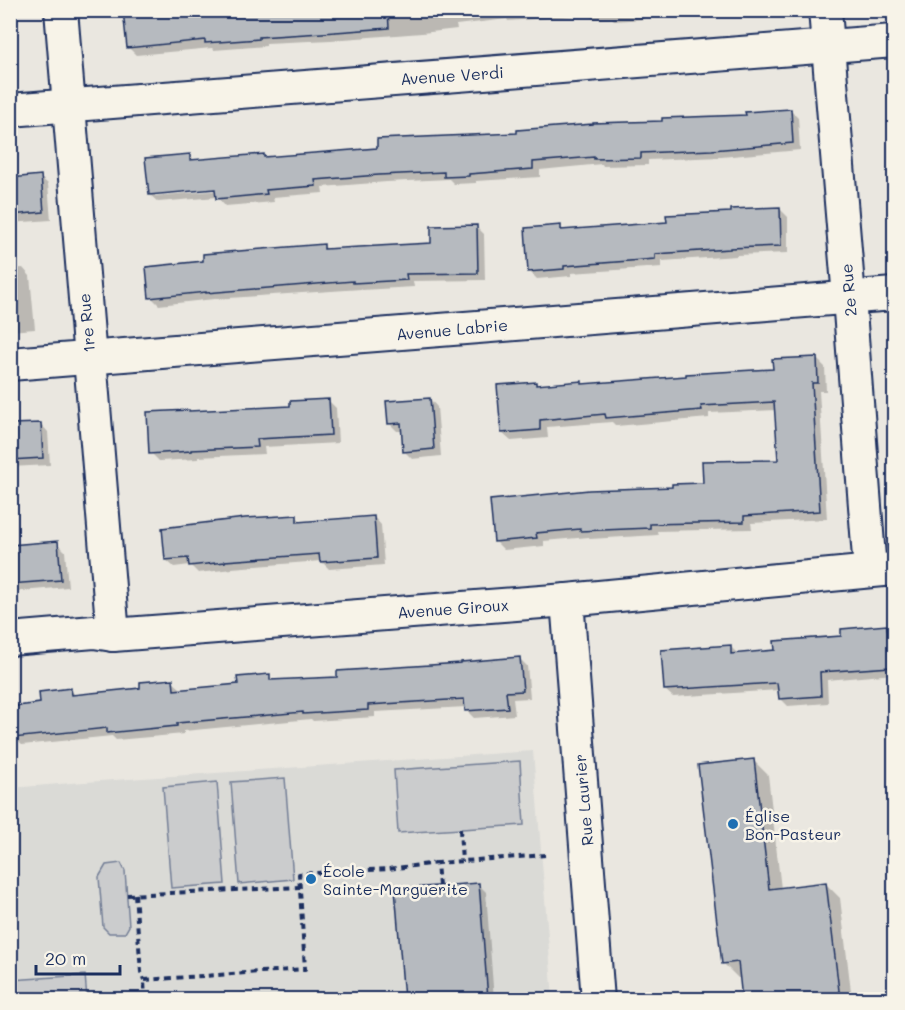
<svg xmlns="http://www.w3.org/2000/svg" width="905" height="1010" viewBox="0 0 905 1010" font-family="Mali,sans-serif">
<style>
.built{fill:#dadad6}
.green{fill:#cbcccd;stroke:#737e96;stroke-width:1.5}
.shadow{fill:#0003;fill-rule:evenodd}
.building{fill:#b6babf;stroke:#1b2f5e;stroke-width:1.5}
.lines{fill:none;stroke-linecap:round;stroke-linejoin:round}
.minor-casing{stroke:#1b2f5e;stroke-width:36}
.path{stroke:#1b2f5e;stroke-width:4;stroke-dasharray:6 4.5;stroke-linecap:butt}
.minor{stroke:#f7f3e8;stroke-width:32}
.poi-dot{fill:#1f6fb2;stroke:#f7f3e8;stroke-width:2}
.labels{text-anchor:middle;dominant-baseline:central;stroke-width:5;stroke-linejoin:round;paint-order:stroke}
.street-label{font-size:16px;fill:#1b2f5e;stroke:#f7f3e8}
.poi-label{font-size:16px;fill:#1b2f5e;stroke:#f7f3e8;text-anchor:start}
</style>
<rect width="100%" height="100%" fill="#eae7e0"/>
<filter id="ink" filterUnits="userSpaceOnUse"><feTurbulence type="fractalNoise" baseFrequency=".0167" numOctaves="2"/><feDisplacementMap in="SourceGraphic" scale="12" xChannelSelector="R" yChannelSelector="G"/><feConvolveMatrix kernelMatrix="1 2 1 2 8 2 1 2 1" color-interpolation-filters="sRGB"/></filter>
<g filter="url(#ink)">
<path class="built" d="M 533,751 L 553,999 L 11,1000 L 11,788 L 71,783 Z"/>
<g class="green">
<path d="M 520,761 L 524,825 L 398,833 L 394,770 Z"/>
<path d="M 285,778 L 293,879 L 239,884 L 231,782 Z"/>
<path d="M 217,782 L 225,884 L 171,888 L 163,787 Z"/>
<path d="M 121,863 L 125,871 L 129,926 L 125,933 L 109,933 L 103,927 L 99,877 L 106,865 Z"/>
<path d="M 85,975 L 87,999 L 11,999 L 11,980 Z"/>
</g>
<g class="shadow">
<path d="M 125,10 L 643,10 L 644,19 L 615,21 L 612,18 L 593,19 L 589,15 L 508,21 L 507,19 L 456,25 L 457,29 L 422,33 L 331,40 L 266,43 L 266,46 L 214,50 L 212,48 L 136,55 L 129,48 Z"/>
<path d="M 10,28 L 13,30 L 15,65 L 10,65 Z"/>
<path d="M 790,110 L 798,118 L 800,150 L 721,157 L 648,160 L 648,165 L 603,166 L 602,164 L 540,170 L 540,177 L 476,181 L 476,183 L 454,184 L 449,179 L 387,182 L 322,187 L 323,193 L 273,197 L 274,202 L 225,206 L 217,197 L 158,202 L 150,195 L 189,155 L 195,161 L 263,156 L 266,158 L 379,149 L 518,134 L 747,116 ZM 222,187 L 223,190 L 155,196 L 155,193 Z"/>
<path d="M 40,177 L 48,184 L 51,220 L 10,223 L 10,179 Z"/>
<path d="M 780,209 L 788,217 L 788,253 L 737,255 L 737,256 L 662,261 L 662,267 L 571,273 L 571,276 L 537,279 L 529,271 L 560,227 L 565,231 L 668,223 L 732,213 Z"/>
<path d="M 477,227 L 484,234 L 485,280 L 413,281 L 414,287 L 362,290 L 361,289 L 214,299 L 159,305 L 151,297 L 323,245 L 329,251 L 433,245 Z"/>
<path d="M 23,268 L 30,276 L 35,329 L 10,331 L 10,269 Z"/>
<path d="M 816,358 L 825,367 L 826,391 L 819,391 L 827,519 L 751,523 L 752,529 L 657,531 L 658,535 L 590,539 L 589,537 L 544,541 L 544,546 L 504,550 L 495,541 L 673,488 L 704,485 L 779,462 L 776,410 L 709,413 L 709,418 L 616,426 L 612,422 L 547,427 L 548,438 L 511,441 L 502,433 L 536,383 L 538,386 L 581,382 L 585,385 L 774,371 Z"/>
<path d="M 430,399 L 437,407 L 441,456 L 412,459 L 404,451 L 403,431 L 397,431 L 389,423 Z"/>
<path d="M 329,401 L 336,408 L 338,443 L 264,447 L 265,454 L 198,457 L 198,459 L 159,461 L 151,453 L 292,407 Z"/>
<path d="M 41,424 L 48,432 L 50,465 L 10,467 L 10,426 Z"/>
<path d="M 296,516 L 303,523 L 374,517 L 381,525 L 384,565 L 329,569 L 321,561 L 232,568 L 232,569 L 198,573 L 190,565 L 174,567 L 166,560 Z"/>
<path d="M 57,543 L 65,551 L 68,587 L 10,592 L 10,547 Z"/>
<path d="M 887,627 L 894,633 L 894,674 L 827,680 L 828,703 L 788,706 L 780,698 L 779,690 L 673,697 L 665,690 L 730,646 L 739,655 L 777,651 Z"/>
<path d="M 519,658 L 527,666 L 530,698 L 513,699 L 515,715 L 474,718 L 467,711 L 466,707 L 375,712 L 375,717 L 313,721 L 311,719 L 184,731 L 184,734 L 116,740 L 112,736 L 22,745 L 14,738 L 41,704 L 71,690 L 76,696 L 142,689 L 172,681 L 180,688 L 180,691 L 240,686 L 269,676 L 275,681 L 339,678 Z"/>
<path d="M 753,760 L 768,775 L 781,889 L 825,883 L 840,898 L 852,1000 L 744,1000 L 741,978 L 738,978 L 723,963 Z"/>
<path d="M 478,884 L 486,892 L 494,1000 L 405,1000 L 396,891 Z"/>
</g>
<g class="building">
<path d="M 123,10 L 388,10 L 389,28 L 322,33 L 259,37 L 259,39 L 205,43 L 205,40 L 127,48 Z"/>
<path d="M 791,109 L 793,143 L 712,150 L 641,153 L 641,158 L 594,159 L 594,157 L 533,162 L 533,169 L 469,174 L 469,176 L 444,177 L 444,172 L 379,175 L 315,180 L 316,186 L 266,190 L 267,194 L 216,199 L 215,189 L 149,195 L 145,158 L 190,154 L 190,160 L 264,154 L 264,157 L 377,148 L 377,139 L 517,133 L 517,130 L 593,124 L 593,123 L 662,121 L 662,118 L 746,115 L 745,112 Z"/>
<path d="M 41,175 L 44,212 L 10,215 L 10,178 Z"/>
<path d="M 780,207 L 781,246 L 730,248 L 730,249 L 655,254 L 655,259 L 564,266 L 564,269 L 528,272 L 525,228 L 561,225 L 561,230 L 667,222 L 666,215 L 731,212 L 731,209 Z"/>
<path d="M 477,225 L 478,273 L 406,274 L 407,280 L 353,283 L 353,281 L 206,293 L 206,292 L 149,298 L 146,267 L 203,261 L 203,254 L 324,244 L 324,249 L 431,243 L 431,226 Z"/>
<path d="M 817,357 L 818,383 L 812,383 L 820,511 L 744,516 L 744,522 L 650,524 L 650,528 L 580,531 L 580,529 L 536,533 L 537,538 L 494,542 L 490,500 L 589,490 L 672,487 L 672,484 L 703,483 L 702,461 L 778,460 L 774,402 L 701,406 L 702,410 L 606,418 L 605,414 L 540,420 L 540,430 L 501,433 L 497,385 L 536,382 L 536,385 L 582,381 L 582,384 L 686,376 L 686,374 L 773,369 L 772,359 Z"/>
<path d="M 430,398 L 434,449 L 403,452 L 401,423 L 388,424 L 386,401 Z"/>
<path d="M 329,399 L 331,435 L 257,439 L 258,447 L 191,450 L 191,451 L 149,454 L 147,412 L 189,410 L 189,411 L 290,406 L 290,401 Z"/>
<path d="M 41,423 L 43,458 L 10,460 L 10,424 Z"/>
<path d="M 297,515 L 297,522 L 374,516 L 377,558 L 320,562 L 319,554 L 225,561 L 225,562 L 189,566 L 188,558 L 165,560 L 162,528 L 245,518 Z"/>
<path d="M 58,541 L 61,580 L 10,584 L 10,545 Z"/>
<path d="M 887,625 L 891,667 L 820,672 L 821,696 L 779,699 L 777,683 L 664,690 L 661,650 L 731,645 L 731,654 L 775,650 L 774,641 L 841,636 L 841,629 Z"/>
<path d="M 520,657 L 523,691 L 506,692 L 508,708 L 465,711 L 464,699 L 368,705 L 368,710 L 303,714 L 303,712 L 177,723 L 177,726 L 107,733 L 107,728 L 13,738 L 10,707 L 40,703 L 39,692 L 71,688 L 72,695 L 140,688 L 140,682 L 173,679 L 174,690 L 238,684 L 237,677 L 270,674 L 270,680 L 337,677 L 337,671 L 461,663 L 461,662 Z"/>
<path d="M 754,759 L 769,889 L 826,882 L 840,999 L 742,999 L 738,962 L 722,964 L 698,765 Z"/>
<path d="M 479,883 L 488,999 L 404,999 L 395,889 Z"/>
</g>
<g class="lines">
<defs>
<g id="minor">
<path d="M 61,10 L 113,635"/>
<path d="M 825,10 L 849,298 L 870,571"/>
<path d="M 10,110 L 894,41"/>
<path d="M 10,364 L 894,294"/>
<path d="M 567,600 L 598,1000"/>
<path d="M 10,639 L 94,632 L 113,635 L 567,600 L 894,569"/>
</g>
</defs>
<use href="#minor" class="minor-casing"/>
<g class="path">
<path d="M 460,829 L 462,862"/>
<path d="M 439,886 L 437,863 L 545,855"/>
<path d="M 135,894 L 141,972 L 144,980"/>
<path d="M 127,895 L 300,887"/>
<path d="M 145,1000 L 144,980 L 305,969 L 299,874 L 388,869 L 437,863"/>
</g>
<use href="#minor" class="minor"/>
</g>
</g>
<g class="poi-dot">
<circle cx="733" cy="824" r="6"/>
<circle cx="311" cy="879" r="6"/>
</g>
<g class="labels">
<g class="street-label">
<text transform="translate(452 75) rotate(-4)">Avenue Verdi</text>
<text transform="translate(848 290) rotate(-95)">2e Rue</text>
<text transform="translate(86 323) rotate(-95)">1re Rue</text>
<text transform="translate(452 329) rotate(-5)">Avenue Labrie</text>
<text transform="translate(453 608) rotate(-4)">Avenue Giroux</text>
<text transform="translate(583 800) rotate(-95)">Rue Laurier</text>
</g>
<g class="poi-label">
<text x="745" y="815">Église<tspan x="745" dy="18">Bon-Pasteur</tspan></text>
<text x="323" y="870">École<tspan x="323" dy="18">Sainte-Marguerite</tspan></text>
</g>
</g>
<rect width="905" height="1010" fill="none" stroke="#f7f3e8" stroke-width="36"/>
<rect x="18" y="18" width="869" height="974" fill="none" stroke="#1b2f5e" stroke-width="2" filter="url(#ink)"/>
<path d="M36 965v9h84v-9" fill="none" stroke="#1b2f5e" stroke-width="3"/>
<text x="45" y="965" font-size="18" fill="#1b2f5e" stroke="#f7f3e8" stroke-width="4.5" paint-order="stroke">20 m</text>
</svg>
